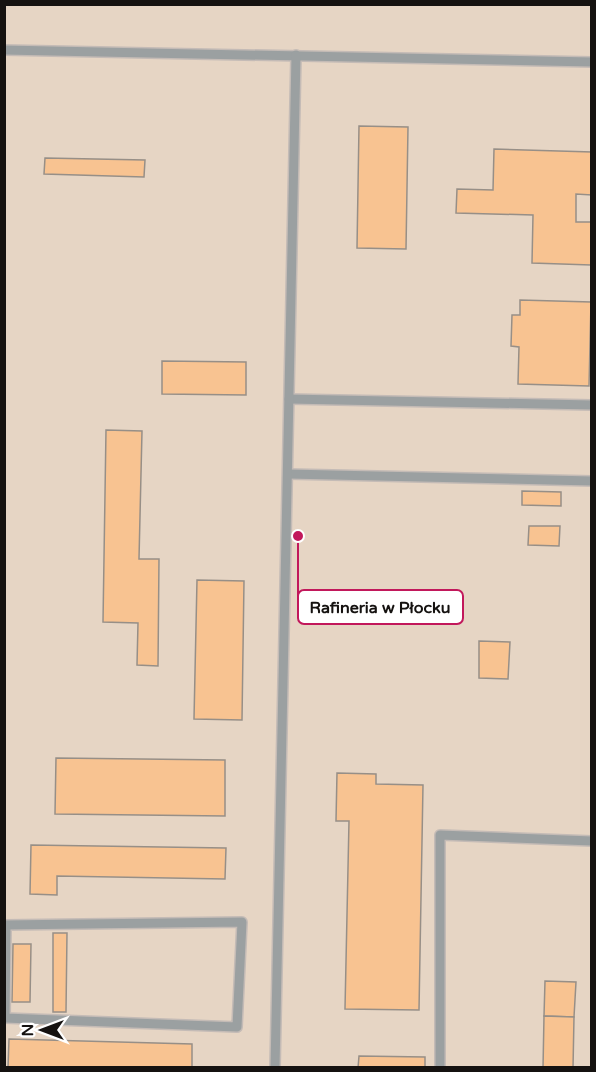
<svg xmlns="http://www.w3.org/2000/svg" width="596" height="1072" viewBox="0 0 596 1072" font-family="'Varela Round',sans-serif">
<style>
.industrial{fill:#e6d5c4}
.building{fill:#f8c391;stroke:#978f87;stroke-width:1.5}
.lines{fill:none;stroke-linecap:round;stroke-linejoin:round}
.service-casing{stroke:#c4bbb6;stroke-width:12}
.service{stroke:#9ba0a1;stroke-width:9}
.leader{fill:none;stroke:#c2185b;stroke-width:2}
.callout-dot{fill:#c2185b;stroke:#fff;stroke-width:2}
.callout{fill:#fff;stroke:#c2185b;stroke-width:2}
.callout-label{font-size:16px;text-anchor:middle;font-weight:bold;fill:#151210}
</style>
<rect width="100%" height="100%" fill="#ebe0da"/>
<rect class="industrial" x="5" y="5" width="586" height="1062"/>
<g class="building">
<path d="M 359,126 L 408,127 L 406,249 L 357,248 Z"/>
<path d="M 494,149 L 592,152 L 592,195 L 576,194 L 576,222 L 592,222 L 591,265 L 532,263 L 533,215 L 456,213 L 457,189 L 493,190 Z"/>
<path d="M 45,158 L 145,160 L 144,177 L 44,174 Z"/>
<path d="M 520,300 L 591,302 L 589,386 L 518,384 L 519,347 L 511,346 L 512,315 L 520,315 Z"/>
<path d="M 162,361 L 246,362 L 246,395 L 162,394 Z"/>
<path d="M 106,430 L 142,431 L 139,559 L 159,559 L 158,666 L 137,665 L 138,623 L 103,622 Z"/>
<path d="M 522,491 L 561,492 L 561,506 L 522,505 Z"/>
<path d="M 529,526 L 560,526 L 559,546 L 528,545 Z"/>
<path d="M 197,580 L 244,581 L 242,720 L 194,719 Z"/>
<path d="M 479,641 L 510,642 L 508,679 L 479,678 Z"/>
<path d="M 56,758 L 225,760 L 225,816 L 55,814 Z"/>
<path d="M 337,773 L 376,774 L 376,784 L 423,785 L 419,1010 L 345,1009 L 349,821 L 336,821 Z"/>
<path d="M 31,845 L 226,848 L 225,879 L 57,876 L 57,895 L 30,894 Z"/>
<path d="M 53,933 L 67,933 L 66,1012 L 53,1012 Z"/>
<path d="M 13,944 L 31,944 L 30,1002 L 12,1002 Z"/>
<path d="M 545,981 L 576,982 L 574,1017 L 544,1016 Z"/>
<path d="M 544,1016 L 574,1017 L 573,1068 L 543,1068 Z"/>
<path d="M 9,1039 L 192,1044 L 192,1068 L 8,1068 Z"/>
<path d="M 359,1056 L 425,1057 L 425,1068 L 358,1068 Z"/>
</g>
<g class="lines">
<defs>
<g id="service">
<path d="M 4,50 L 592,62"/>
<path d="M 289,399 L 592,405"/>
<path d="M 288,474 L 592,481"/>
<path d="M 4,925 L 242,922 L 237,1027 L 5,1018 L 6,925"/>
<path d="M 275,1068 L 296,55"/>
<path d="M 440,1068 L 440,835 L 592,841"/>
</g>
</defs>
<use href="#service" class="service-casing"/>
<use href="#service" class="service"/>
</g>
<path class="leader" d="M298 536L298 607"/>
<circle class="callout-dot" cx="298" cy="536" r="6"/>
<rect class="callout" x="298" y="590" width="165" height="34" rx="6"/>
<g class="callout-label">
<text x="380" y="613">Rafineria w Płocku</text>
</g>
<rect width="596" height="1072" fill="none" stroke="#151210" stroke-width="12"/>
<g transform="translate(42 1030) rotate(270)" stroke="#ffffff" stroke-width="4.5" paint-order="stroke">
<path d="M0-4.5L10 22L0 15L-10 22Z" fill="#151210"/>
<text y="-9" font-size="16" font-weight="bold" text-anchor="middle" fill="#151210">N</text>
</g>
</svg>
